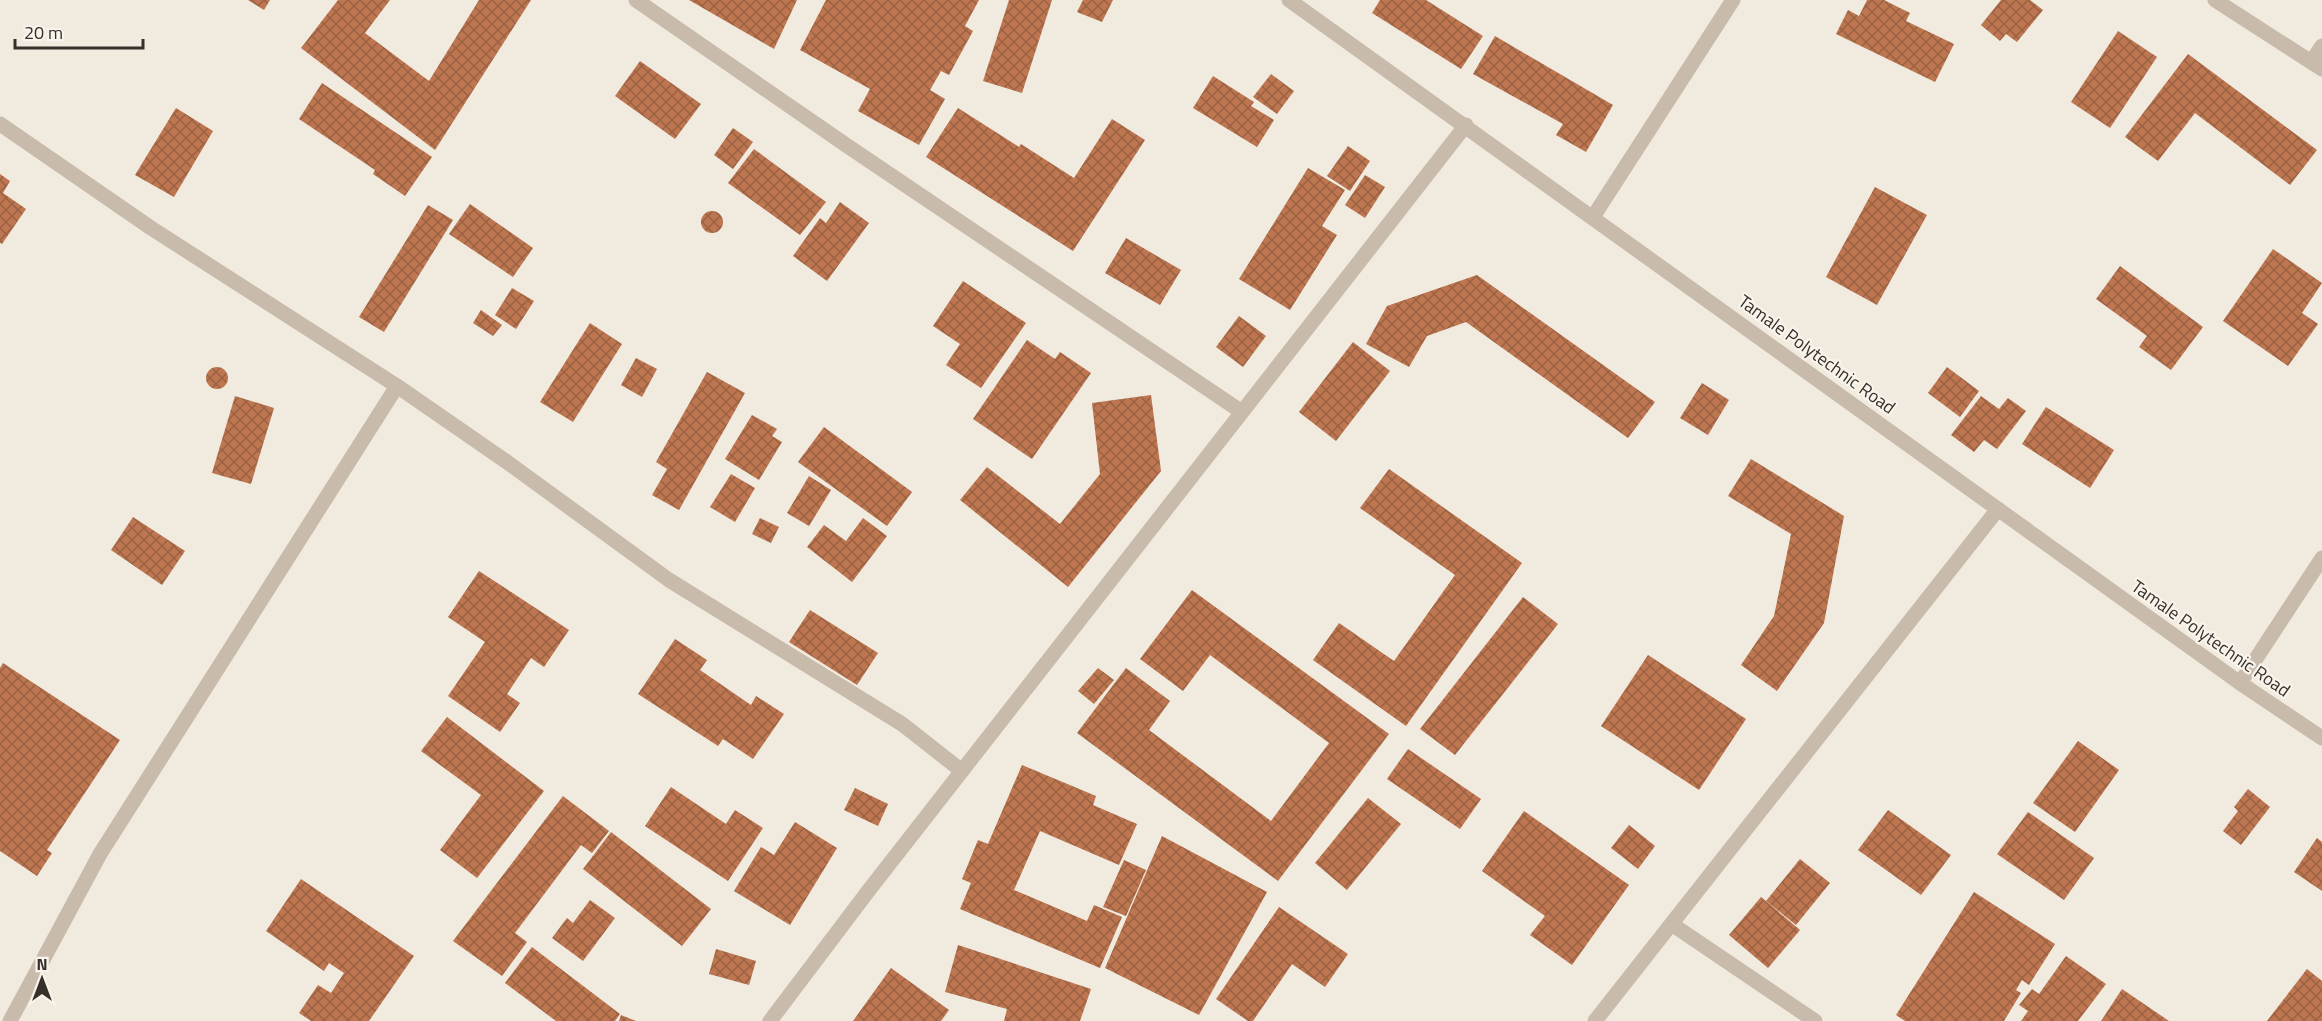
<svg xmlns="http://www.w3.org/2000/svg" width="2322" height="1021" viewBox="0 0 2322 1021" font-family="'Titillium Web',sans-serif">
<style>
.building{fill:url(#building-cross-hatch)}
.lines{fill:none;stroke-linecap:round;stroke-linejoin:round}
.minor{stroke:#c8bbab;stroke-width:15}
.labels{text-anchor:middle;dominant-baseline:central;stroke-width:4.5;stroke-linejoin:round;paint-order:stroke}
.street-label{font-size:18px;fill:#372f2a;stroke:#f9f4eb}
</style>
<defs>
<pattern id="building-cross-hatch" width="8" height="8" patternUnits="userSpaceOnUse" patternTransform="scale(1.5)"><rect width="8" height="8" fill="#bd7650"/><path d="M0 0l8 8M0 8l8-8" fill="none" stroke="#9a6143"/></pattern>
</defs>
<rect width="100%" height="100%" fill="#f1eade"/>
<g class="building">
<path d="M 248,0 L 270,0 L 264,10 Z"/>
<path d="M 338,0 L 390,0 L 365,33 L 429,81 L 479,0 L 531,0 L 435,150 L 301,48 Z"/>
<path d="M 689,0 L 797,0 L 774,49 Z"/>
<path d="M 826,0 L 979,0 L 965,26 L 973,31 L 949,75 L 941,71 L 930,90 L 945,99 L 919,145 L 858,111 L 870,89 L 800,50 Z"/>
<path d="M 1009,0 L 1052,0 L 1022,93 L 983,81 Z"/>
<path d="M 1083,0 L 1113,0 L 1102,22 L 1077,12 Z"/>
<path d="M 1380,0 L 1426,0 L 1483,36 L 1461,69 L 1372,13 Z"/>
<path d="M 1867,0 L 1884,0 L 1910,13 L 1906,21 L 1954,44 L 1935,82 L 1836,34 L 1848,10 L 1859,16 Z"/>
<path d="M 2001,0 L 2030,0 L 2043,10 L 2017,42 L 2006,34 L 2000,41 L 1981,25 Z"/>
<path d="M 2118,31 L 2157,57 L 2110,128 L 2071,102 Z"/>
<path d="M 1495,36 L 1613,105 L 1586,152 L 1556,135 L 1563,124 L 1473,74 Z"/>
<path d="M 2188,54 L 2317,150 L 2290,185 L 2195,113 L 2158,161 L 2125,137 Z"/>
<path d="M 640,61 L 701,104 L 675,139 L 615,96 Z"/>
<path d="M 1271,74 L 1294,91 L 1277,114 L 1253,97 Z"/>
<path d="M 1213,76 L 1254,102 L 1251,106 L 1274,120 L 1257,147 L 1193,108 Z"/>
<path d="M 322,83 L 432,157 L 405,196 L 373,174 L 375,170 L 299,119 Z"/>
<path d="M 176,108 L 213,131 L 174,197 L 135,175 Z"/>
<path d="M 958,108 L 1019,147 L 1021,144 L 1074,178 L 1112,119 L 1145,140 L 1073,251 L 926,157 Z"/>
<path d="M 733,128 L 753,142 L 733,169 L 714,155 Z"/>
<path d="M 1348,146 L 1370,161 L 1350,191 L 1327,176 Z"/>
<path d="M 754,149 L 826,202 L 800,235 L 728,183 Z"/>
<path d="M 1308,168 L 1345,190 L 1322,226 L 1337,235 L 1290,310 L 1239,279 Z"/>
<path d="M 0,174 L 10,181 L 3,193 L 26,209 L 2,244 L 0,243 Z"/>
<path d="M 1365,175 L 1385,187 L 1365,218 L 1345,205 Z"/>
<path d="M 1875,187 L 1927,215 L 1877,305 L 1826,277 Z"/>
<path d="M 840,202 L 869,223 L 827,281 L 793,256 L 820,218 L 826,223 Z"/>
<path d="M 470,204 L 533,248 L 513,277 L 449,234 Z"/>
<path d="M 428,205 L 453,220 L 384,332 L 359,317 Z"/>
<circle cx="712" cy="222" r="11"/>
<path d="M 1126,238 L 1181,270 L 1160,305 L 1105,273 Z"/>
<path d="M 2273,249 L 2322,283 L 2302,313 L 2318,324 L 2288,366 L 2223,321 Z"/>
<path d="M 2120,266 L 2203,327 L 2171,370 L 2139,347 L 2147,336 L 2096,299 Z"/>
<path d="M 1477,275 L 1655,402 L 1628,438 L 1466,322 L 1427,336 L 1409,367 L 1366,344 L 1387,306 Z"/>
<path d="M 963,281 L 1026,323 L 981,388 L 946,365 L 960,344 L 933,326 Z"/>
<path d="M 512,288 L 534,301 L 516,329 L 495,315 Z"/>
<path d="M 481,310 L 502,325 L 493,336 L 473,323 Z"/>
<path d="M 1239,316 L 1266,336 L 1243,367 L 1216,347 Z"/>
<path d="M 590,323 L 622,344 L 573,422 L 540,402 Z"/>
<path d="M 1027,340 L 1055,359 L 1060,352 L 1091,373 L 1032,459 L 973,419 Z"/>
<path d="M 1353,342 L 1390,371 L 1336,441 L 1299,412 Z"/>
<path d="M 636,358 L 657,369 L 642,397 L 621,385 Z"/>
<circle cx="217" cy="378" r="11"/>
<path d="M 1947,367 L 1979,391 L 1960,417 L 1928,393 Z"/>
<path d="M 707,372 L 745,393 L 679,510 L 652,495 L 667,469 L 656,462 Z"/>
<path d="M 1702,383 L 1729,400 L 1708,435 L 1680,418 Z"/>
<path d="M 1151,395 L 1161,471 L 1068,587 L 960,500 L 987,467 L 1060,524 L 1100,474 L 1092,403 Z"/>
<path d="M 235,396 L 274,408 L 251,484 L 212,473 Z"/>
<path d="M 1981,396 L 1999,409 L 2008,398 L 2026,411 L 1997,449 L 1984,440 L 1974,452 L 1951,435 Z"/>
<path d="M 2046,407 L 2114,450 L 2090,488 L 2022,444 Z"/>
<path d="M 752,415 L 777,429 L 772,436 L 782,442 L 759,480 L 725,459 Z"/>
<path d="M 824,427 L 912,492 L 887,526 L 798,462 Z"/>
<path d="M 1751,459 L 1844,516 L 1824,623 L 1777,691 L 1741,665 L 1774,616 L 1791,534 L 1728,496 Z"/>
<path d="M 1389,469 L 1522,563 L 1406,726 L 1313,660 L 1339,623 L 1394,661 L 1455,575 L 1360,508 Z"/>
<path d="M 731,474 L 755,488 L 735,522 L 710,507 Z"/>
<path d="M 809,476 L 831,490 L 809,526 L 787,513 Z"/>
<path d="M 133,517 L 185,551 L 162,585 L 111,550 Z"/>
<path d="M 760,518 L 779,527 L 771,543 L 752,534 Z"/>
<path d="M 863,518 L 887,536 L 852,582 L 807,547 L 824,525 L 846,541 Z"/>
<path d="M 479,571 L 569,630 L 544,667 L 531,658 L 507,694 L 520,703 L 500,732 L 448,696 L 485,642 L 448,617 Z"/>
<path d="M 1192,590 L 1389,734 L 1278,881 L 1077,733 L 1126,668 L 1170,701 L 1149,730 L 1271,821 L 1329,743 L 1210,655 L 1183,691 L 1140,659 Z"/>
<path d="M 1523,597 L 1558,624 L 1455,755 L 1420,729 Z"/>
<path d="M 810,610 L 878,653 L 857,685 L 789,642 Z"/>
<path d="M 675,639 L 707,660 L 700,670 L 751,705 L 756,696 L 784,714 L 753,759 L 723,739 L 718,746 L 638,694 Z"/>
<path d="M 1648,655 L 1746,719 L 1699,790 L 1601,726 Z"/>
<path d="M 3,663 L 120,740 L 47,850 L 52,853 L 37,876 L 0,851 L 0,668 Z"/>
<path d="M 1098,668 L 1114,680 L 1094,704 L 1078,691 Z"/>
<path d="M 447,717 L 544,791 L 477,878 L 440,850 L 481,795 L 421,751 Z"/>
<path d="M 2078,741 L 2119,770 L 2075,832 L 2033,803 Z"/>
<path d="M 1408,749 L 1481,799 L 1460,829 L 1387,779 Z"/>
<path d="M 1022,765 L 1096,796 L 1093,805 L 1137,824 L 1119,865 L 1040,831 L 1014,890 L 1087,921 L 1094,905 L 1122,917 L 1100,968 L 960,909 L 971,883 L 962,879 L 978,840 L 988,844 Z"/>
<path d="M 671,787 L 726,824 L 735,810 L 763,828 L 728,881 L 645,826 Z"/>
<path d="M 855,788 L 888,804 L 878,826 L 844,810 Z"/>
<path d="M 2248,789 L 2270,807 L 2241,845 L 2223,831 L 2238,811 L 2234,807 Z"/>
<path d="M 563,796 L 609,831 L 592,853 L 581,845 L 515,933 L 527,942 L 502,976 L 453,941 Z"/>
<path d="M 1368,798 L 1401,824 L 1347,890 L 1315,863 Z"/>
<path d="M 1888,810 L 1951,855 L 1921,895 L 1858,850 Z"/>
<path d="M 1524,811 L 1629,885 L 1572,965 L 1530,935 L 1545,916 L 1482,871 Z"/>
<path d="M 2028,812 L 2094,858 L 2064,900 L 1997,854 Z"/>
<path d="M 795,822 L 837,848 L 790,925 L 734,891 L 761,847 L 774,855 Z"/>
<path d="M 1629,825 L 1655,846 L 1638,869 L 1611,848 Z"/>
<path d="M 611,832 L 711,909 L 682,946 L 583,869 Z"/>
<path d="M 1162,836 L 1267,892 L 1199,1015 L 1105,968 Z"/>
<path d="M 2317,838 L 2322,842 L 2322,891 L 2294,872 Z"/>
<path d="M 1800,859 L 1830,883 L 1796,925 L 1766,901 Z"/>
<path d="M 1124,860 L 1146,870 L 1126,916 L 1103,907 Z"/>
<path d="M 301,879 L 414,956 L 369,1021 L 311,1021 L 299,1013 L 318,985 L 331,993 L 344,973 L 329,963 L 324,971 L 266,931 Z"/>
<path d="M 1974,892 L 2055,944 L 2029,985 L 2022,980 L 2016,990 L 2021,993 L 2004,1021 L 1905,1021 L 1896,1015 Z"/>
<path d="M 1761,897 L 1800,930 L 1768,968 L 1729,935 Z"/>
<path d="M 590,900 L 615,918 L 583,961 L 552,938 L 567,918 L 573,923 Z"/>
<path d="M 1279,907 L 1348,954 L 1325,987 L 1292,964 L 1253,1021 L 1248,1021 L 1216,999 Z"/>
<path d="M 958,945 L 1091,989 L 1080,1021 L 1004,1021 L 1007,1009 L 945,992 Z"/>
<path d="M 532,947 L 620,1014 L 615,1021 L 556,1021 L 505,983 Z"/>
<path d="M 716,949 L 756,961 L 749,985 L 709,974 Z"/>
<path d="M 2066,956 L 2106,984 L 2078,1021 L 2021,1021 L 2028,1011 L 2019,1005 L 2032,989 L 2039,994 Z"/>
<path d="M 891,968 L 949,1010 L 941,1021 L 853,1021 Z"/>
<path d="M 2307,969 L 2322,981 L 2322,1021 L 2267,1021 Z"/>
<path d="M 2122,989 L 2169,1021 L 2101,1021 Z"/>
<path d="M 621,1015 L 636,1021 L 619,1021 Z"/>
</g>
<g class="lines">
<g class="minor">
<path d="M 636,0 L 846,145 L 1242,412"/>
<path d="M 1289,0 L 2240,683 L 2322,738"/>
<path d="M 2215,0 L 2322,69"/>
<path d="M 2312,61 L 2322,46"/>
<path d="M 0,124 L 151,228 L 397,386 L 507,462 L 669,580 L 902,724 L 962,771"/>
<path d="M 1593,217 L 1733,0"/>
<path d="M 2240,683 L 2322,558"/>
<path d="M 1673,925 L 1815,1021"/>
<path d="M 10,1021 L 100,854 L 397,386"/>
<path d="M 770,1021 L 869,890 L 1466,125"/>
<path d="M 1595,1021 L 1998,509"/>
</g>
</g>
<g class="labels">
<g class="street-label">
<text transform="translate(1817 354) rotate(36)">Tamale Polytechnic Road</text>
<text transform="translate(2211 638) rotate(35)">Tamale Polytechnic Road</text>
</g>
</g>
<g transform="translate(42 979)" stroke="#f9f4eb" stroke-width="4.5" paint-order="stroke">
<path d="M0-4.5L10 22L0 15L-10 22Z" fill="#372f2a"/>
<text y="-9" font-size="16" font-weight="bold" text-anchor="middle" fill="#372f2a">N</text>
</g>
<path d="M15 39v9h128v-9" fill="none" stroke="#372f2a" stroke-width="3"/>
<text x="24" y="39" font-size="18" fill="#372f2a" stroke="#f9f4eb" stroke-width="4.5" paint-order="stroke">20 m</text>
</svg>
